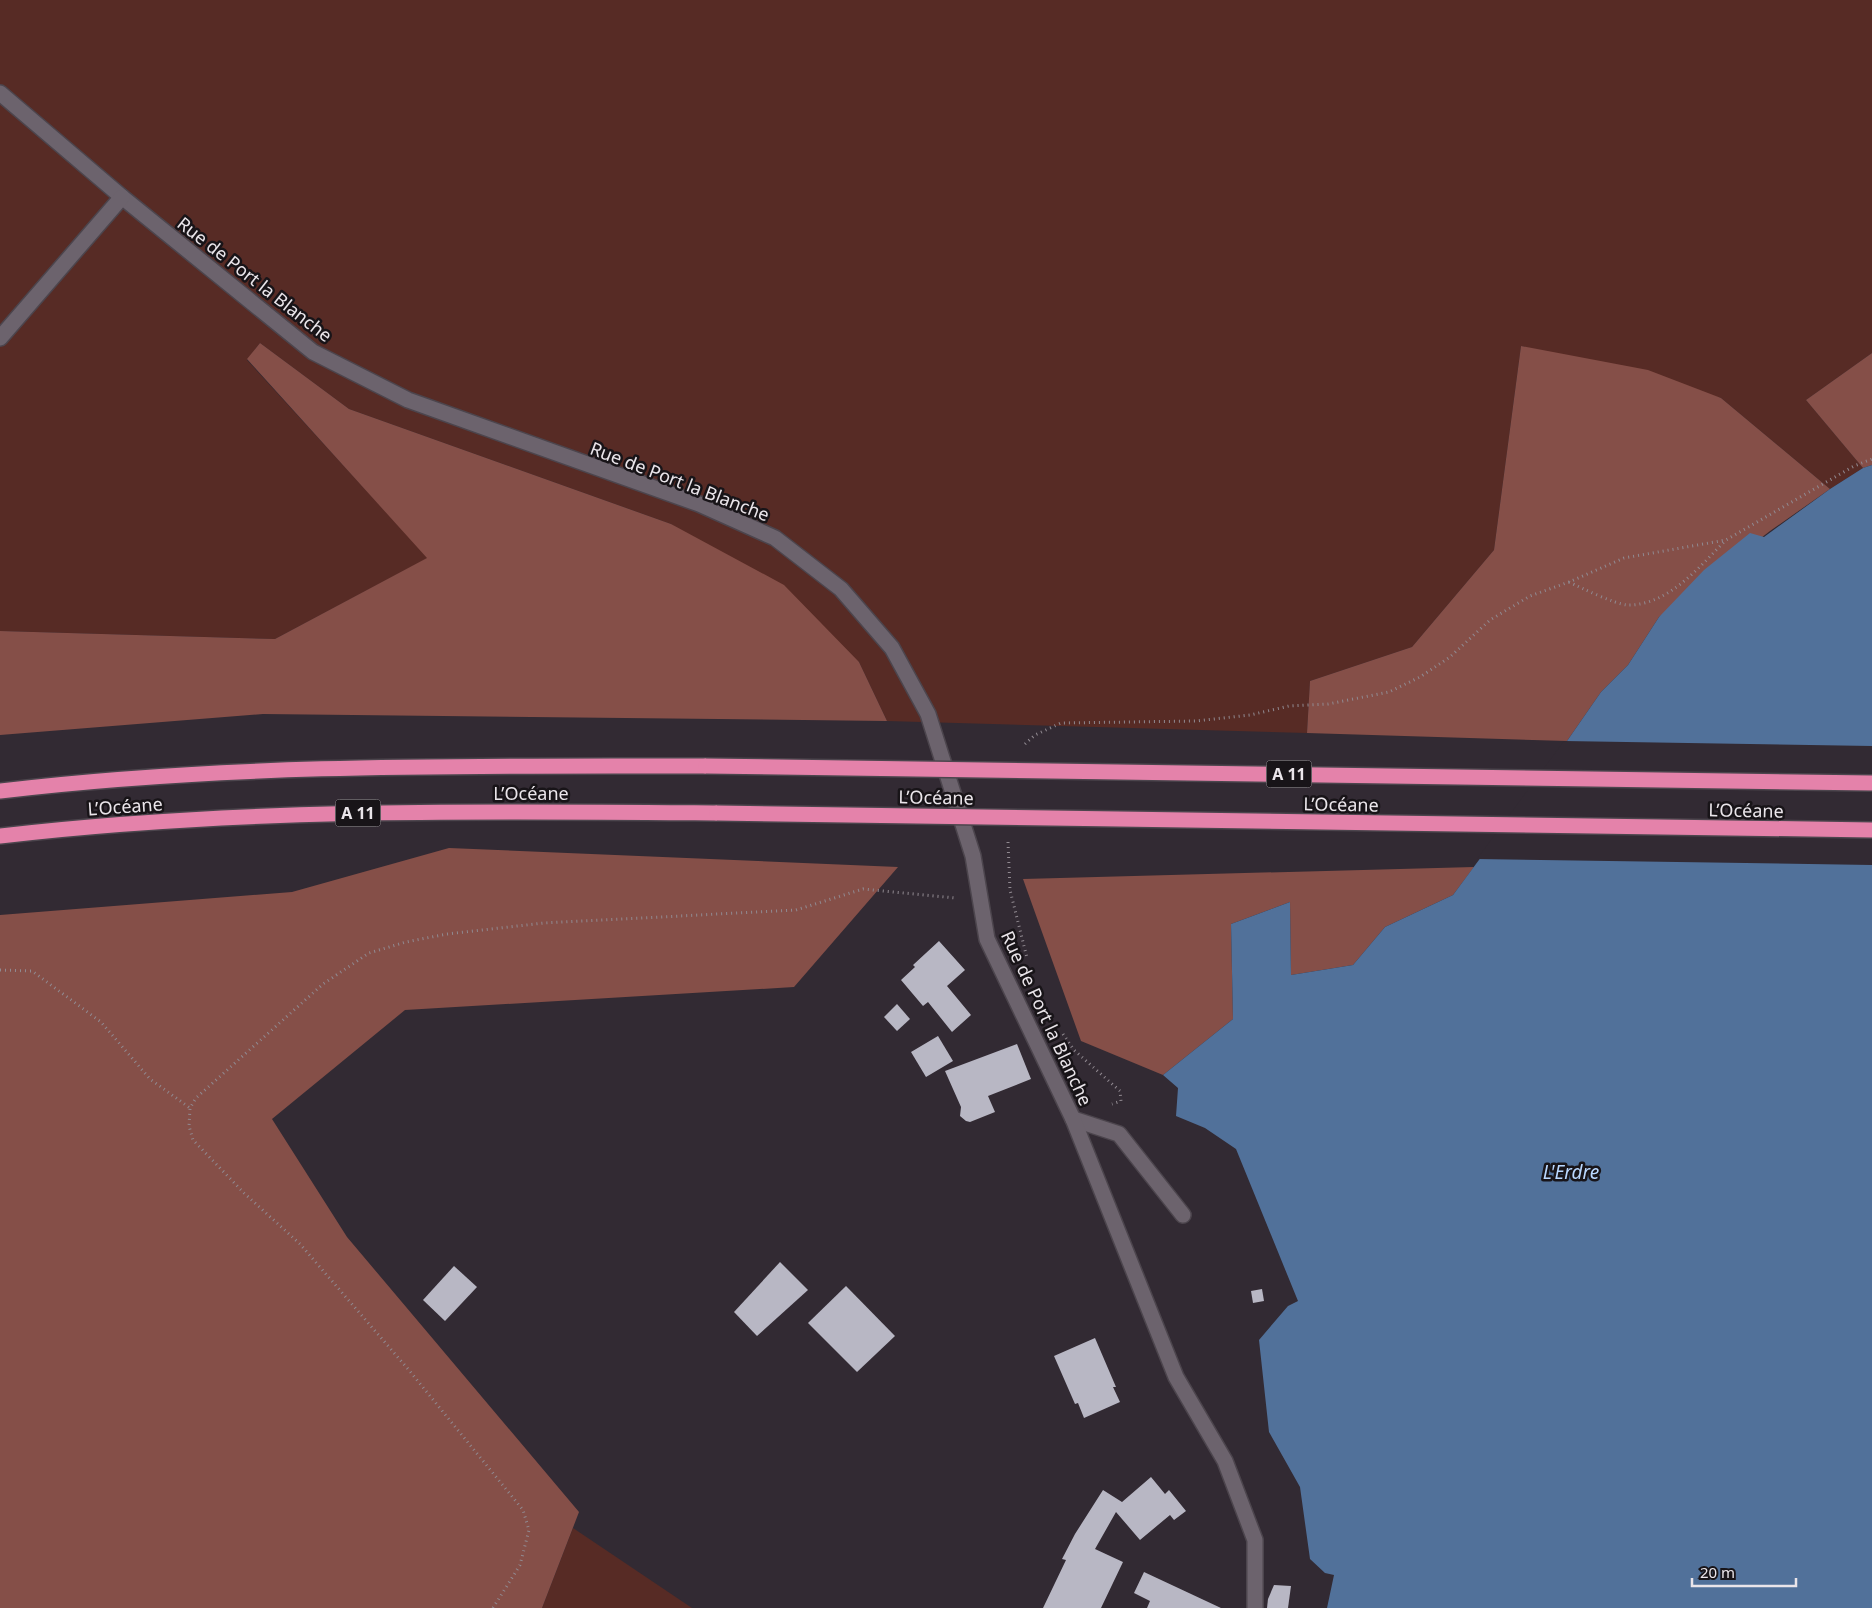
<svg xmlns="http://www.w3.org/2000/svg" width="1872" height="1608" viewBox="0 0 1872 1608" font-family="'Noto Sans',sans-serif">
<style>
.green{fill:#572b25}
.forest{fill:#854f48}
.water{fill:#51719a}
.pier{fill:#322a33}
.building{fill:#b8b7c4}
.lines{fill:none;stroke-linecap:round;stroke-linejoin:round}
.lane-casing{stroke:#4c454d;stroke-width:18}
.street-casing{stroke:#4c454d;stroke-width:18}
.highway-casing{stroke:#4c454d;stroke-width:18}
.path{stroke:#918a91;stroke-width:3;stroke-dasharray:1 4;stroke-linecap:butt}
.lane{stroke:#6c636d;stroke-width:15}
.street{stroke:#6c636d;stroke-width:15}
.highway{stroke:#e482aa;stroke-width:15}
.highway-bridge-casing{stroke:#4c454d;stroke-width:18;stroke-linecap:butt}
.highway-bridge{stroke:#e482aa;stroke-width:15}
.labels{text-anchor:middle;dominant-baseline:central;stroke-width:5;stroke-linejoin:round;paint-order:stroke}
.shield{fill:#181418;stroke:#aba6ab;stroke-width:1}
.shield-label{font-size:16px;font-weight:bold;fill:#eae5ea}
.street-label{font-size:18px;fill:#eae5ea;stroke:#181418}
.water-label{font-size:19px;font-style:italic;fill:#bad8ff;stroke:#181418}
</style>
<rect width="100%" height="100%" fill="#322a33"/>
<g class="green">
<path d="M 0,0 L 1872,0 L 1872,353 L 1806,400 L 1863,468 L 1830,489 L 1721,398 L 1521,346 L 1494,550 L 1412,647 L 1310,681 L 1307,733 L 887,721 L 859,662 L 671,524 L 349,409 L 260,343 L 247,360 L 428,558 L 275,639 L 0,631 Z"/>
<path d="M 573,1528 L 692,1608 L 542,1608 Z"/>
</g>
<g class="forest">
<path d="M 260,343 L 349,409 L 671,524 L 784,585 L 859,662 L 887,721 L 263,714 L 0,735 L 0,631 L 275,639 L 427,558 L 247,359 Z"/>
<path d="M 1521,346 L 1648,370 L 1721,398 L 1830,489 L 1770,531 L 1659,617 L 1628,665 L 1601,692 L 1567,741 L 1307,733 L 1310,681 L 1412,647 L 1494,550 Z"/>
<path d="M 1872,353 L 1872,465 L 1863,468 L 1806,400 Z"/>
<path d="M 449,848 L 898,867 L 794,987 L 405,1010 L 272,1119 L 347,1237 L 579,1512 L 542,1608 L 0,1608 L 0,915 L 292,892 Z"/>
<path d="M 1474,867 L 1453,895 L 1385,927 L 1353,965 L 1291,975 L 1290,902 L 1231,924 L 1233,1019 L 1163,1075 L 1081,1041 L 1023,879 Z"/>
</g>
<path class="water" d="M 1872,465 L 1872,1608 L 1327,1608 L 1334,1575 L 1325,1573 L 1310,1559 L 1300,1487 L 1269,1432 L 1259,1340 L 1288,1306 L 1298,1301 L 1236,1149 L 1205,1128 L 1176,1116 L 1178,1088 L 1163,1075 L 1233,1019 L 1231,924 L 1290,902 L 1291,975 L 1353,965 L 1385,927 L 1453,895 L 1567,741 L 1601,692 L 1628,665 L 1659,617 L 1704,570 L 1750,533 L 1764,537 L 1830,489 L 1863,468 Z"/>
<path class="pier" d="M 1564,741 L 1872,746 L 1872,865 L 1477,859 Z"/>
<g class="building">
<path d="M 939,941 L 965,970 L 947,986 L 971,1015 L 952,1032 L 928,1002 L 923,1006 L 901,980 L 915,967 L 913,965 Z"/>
<path d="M 897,1004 L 910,1019 L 897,1031 L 884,1017 Z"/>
<path d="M 938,1036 L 953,1061 L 926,1077 L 911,1052 Z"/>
<path d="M 1017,1044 L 1031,1079 L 988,1096 L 995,1112 L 970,1122 L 966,1121 L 960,1116 L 961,1107 L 945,1071 Z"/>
<path d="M 780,1262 L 808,1290 L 757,1336 L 734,1312 Z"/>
<path d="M 454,1266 L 477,1287 L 445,1321 L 423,1300 Z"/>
<path d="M 846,1286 L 895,1336 L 857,1372 L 808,1323 Z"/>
<path d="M 1262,1289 L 1264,1301 L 1253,1303 L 1251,1291 Z"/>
<path d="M 1095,1338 L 1116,1387 L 1113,1387 L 1120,1402 L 1084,1418 L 1078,1403 L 1075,1404 L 1054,1356 Z"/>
<path d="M 1151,1477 L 1165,1494 L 1169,1490 L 1186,1511 L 1174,1520 L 1170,1515 L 1140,1540 L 1116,1512 L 1095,1549 L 1123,1562 L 1101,1608 L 1043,1608 L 1066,1560 L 1062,1559 L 1075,1534 L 1103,1490 L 1122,1502 Z"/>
<path d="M 1144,1572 L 1221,1608 L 1147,1608 L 1150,1601 L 1134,1593 Z"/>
<path d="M 1274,1585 L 1291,1586 L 1288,1608 L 1267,1608 L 1268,1599 Z"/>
</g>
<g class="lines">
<defs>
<path id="lane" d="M 1073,1119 L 1119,1134 L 1183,1215"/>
<g id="street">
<path d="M 0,93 L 122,197 L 313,352 L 408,400 L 699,504 L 775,538 L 841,589 L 892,648 L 928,714 L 973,856 L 987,939 L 1073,1119 L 1176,1377 L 1225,1461 L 1255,1540 L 1255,1608"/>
<path d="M 0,338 L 122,197"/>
</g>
<g id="highway">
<path d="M 0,791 C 234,763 471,766 706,766"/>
<path d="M 0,836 C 238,808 478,811 717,813"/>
</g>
</defs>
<use href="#lane" class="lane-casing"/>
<use href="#street" class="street-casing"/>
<use href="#highway" class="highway-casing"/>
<g class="path">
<path d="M 1569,582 C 1581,588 1615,604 1627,605 C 1668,606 1699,567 1725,541"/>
<path d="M 1025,744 L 1035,735 L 1061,723 L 1196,721 L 1250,715 L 1289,706 L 1328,704 L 1389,692 L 1420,677 L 1450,657 L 1490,620 L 1530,596 L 1569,582 L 1624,558 L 1726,540 L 1854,466 L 1872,459"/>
<path d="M 1008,842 L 1010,890 L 1027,958"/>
<path d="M 0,970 L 32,971 L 101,1022 L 150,1079 L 190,1108"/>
<path d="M 1063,1034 L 1074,1050 L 1120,1091 L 1121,1101 L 1112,1104"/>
<path d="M 493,1608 L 520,1565 L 529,1530 L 523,1510 L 408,1369 L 300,1244 L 244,1193 L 193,1140 L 189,1126 L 190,1108 L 196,1098 L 323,984 L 369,953 L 406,942 L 447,934 L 544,923 L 796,910 L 863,889 L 955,898"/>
</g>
<use href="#lane" class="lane"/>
<use href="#street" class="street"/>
<use href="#highway" class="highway"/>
<defs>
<g id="highway-bridge">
<path d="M 706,766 L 1872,783"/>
<path d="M 717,813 L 1872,830"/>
</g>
</defs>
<use href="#highway-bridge" class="highway-bridge-casing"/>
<use href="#highway-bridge" class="highway-bridge"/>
</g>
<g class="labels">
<g class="shield">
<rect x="1266.5" y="760.5" width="45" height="27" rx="4"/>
<rect x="335.5" y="799.5" width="45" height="27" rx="4"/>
</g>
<g class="shield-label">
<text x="1289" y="774">A 11</text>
<text x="358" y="813">A 11</text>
</g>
<g class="street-label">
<text transform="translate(255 279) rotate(38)">Rue de Port la Blanche</text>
<text transform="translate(680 481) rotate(21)">Rue de Port la Blanche</text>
<text x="531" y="793">L’Océane</text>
<text transform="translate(936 797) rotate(1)">L’Océane</text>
<text transform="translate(1341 804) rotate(1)">L’Océane</text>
<text transform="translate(125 806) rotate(-4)">L’Océane</text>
<text transform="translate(1746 810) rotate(1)">L’Océane</text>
<text transform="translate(1047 1018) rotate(65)">Rue de Port la Blanche</text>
</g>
<g class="water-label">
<text x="1571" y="1172">L'Erdre</text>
</g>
</g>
<path d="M1692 1578v8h104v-8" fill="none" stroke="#eae5ea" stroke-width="2.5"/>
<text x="1700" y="1578" font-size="15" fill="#eae5ea" stroke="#181418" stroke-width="4" paint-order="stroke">20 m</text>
</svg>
